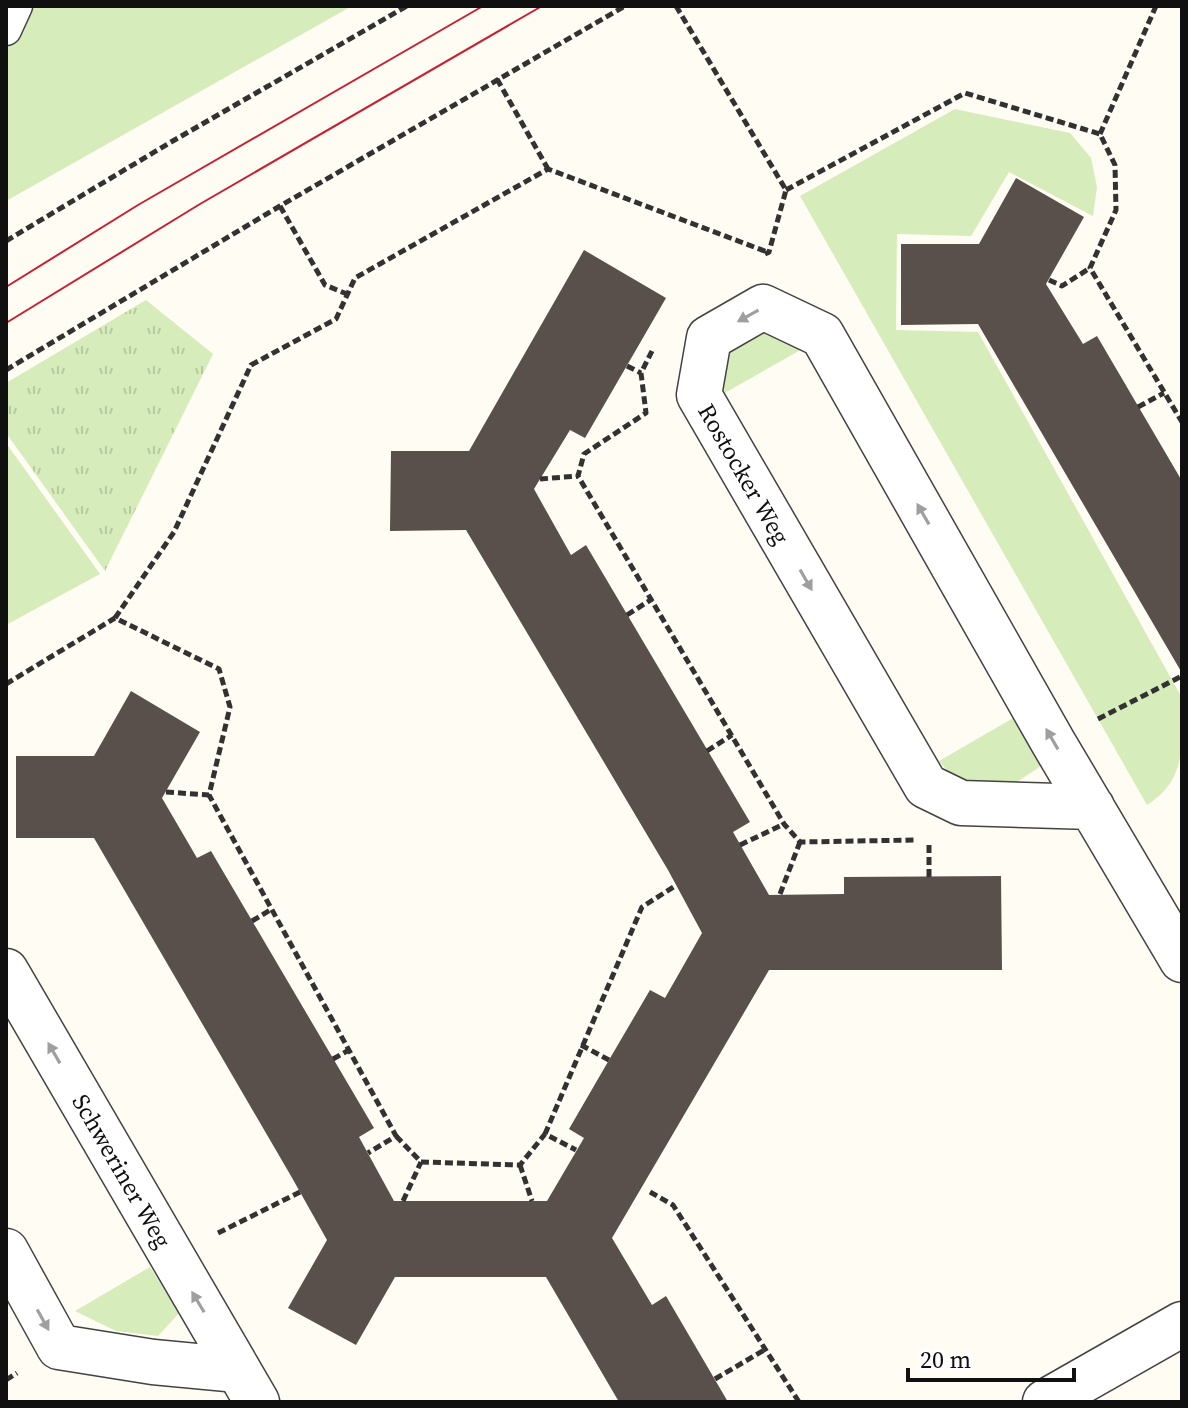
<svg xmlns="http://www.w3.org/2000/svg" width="1188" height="1408" viewBox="0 0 1188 1408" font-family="'Source Serif 4',serif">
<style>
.grass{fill:#d6ecba}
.park{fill:url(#park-tufts)}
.building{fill:#59504c}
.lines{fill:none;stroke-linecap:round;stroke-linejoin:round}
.lane-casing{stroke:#434343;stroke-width:33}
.street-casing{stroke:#434343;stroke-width:47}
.path{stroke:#323232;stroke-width:5;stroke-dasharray:8 4;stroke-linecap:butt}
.lane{stroke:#fff;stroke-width:30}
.street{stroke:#fff;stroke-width:44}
.tram{stroke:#c82031;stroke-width:2}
.oneway{fill:#9f9f9f}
.labels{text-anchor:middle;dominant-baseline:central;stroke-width:8;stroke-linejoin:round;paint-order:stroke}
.street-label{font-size:24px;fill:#101010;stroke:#fff}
</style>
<defs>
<pattern id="park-tufts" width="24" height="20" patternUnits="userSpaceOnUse" patternTransform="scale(2)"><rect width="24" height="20" fill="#d6ecba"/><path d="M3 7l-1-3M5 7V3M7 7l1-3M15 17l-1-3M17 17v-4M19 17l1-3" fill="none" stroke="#b7c99f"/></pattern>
</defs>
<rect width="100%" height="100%" fill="#fffcf3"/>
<g class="grass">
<path d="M 6,6 L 352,6 L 6,201 Z"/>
<path d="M 955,109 L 1070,133 L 1091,158 L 1097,187 L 1093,216 L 1009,172 L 971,236 L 897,234 L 896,330 L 978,332 L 1182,698 C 1182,743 1188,779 1147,805 L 800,196 Z"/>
<path d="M 775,329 L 804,348 L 721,395 L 716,364 L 740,336 Z"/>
<path d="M 6,443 L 100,574 L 6,625 Z"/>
<path d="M 1015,717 L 1044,764 L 1017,782 L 956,781 L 939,761 Z"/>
<path d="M 150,1267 L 179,1313 L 158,1336 L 116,1331 L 75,1311 Z"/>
</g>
<path class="park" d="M 146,300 L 213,354 L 105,571 L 6,433 L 6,383 Z"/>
<g class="building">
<path d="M 1016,178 L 1084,217 L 1046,284 L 1083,344 L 1097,336 L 1182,481 L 1182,673 L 978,324 L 901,325 L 901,244 L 979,244 Z"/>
<path d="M 584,250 L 666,298 L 585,438 L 570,430 L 534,489 L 571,555 L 586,545 L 750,822 L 733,832 L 769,895 L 844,894 L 844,877 L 1001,876 L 1002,970 L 769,970 L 612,1238 L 652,1305 L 666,1296 L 728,1402 L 619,1402 L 546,1277 L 395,1277 L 356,1345 L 288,1308 L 327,1240 L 291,1176 L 94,838 L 16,838 L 16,756 L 94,756 L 131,691 L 200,732 L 162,798 L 197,858 L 211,851 L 374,1128 L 359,1137 L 394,1201 L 547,1201 L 584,1138 L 569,1129 L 609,1060 L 650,990 L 665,998 L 702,933 L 668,870 L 466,530 L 390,531 L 391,451 L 469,451 Z"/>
</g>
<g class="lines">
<defs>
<path id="lane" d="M 6,30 L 17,6"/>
<g id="street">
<path d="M 1092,807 L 961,803 L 926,786 L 699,395 L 709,338 L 763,307 L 822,335 L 1053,742 L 1182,960"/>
<path d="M 6,971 L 257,1402"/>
<path d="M 6,1251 L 59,1347 L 153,1362 L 238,1370"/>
<path d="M 1045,1402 L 1182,1324"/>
</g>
</defs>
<use href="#lane" class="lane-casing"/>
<use href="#street" class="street-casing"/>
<g class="path">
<path d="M 676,6 L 786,190 L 769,252 L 765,254"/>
<path d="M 497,79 L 548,169"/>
<path d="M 1100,134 L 1156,6"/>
<path d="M 786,190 L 965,93 L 1100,134 L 1115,165 L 1116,210 L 1090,268 L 1182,422"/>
<path d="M 280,206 L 325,285 L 347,294"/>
<path d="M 6,241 L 171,142 L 407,6"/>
<path d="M 1049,280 L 1062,286 L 1090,268"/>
<path d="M 652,351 L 641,373 L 646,413 L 584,454 L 578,476 L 784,824 L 800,842 L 915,840"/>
<path d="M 627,366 L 641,373"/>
<path d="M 6,370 L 280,206 L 625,6"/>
<path d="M 1138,407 L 1164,393"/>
<path d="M 540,479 L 578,476"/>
<path d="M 627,615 L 652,599"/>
<path d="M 115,618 L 174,532 L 251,365 L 336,319 L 355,278 L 548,169 L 770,253"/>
<path d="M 6,684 L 115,618 L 219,669 L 230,707 L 209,795 L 396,1136 L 368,1153"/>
<path d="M 1098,719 L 1182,676"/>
<path d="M 707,751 L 732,735"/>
<path d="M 166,792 L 209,795"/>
<path d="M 740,845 L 784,824"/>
<path d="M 929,877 L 929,845"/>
<path d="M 780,894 L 800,842"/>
<path d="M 252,921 L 272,909"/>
<path d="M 581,1045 L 609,1060"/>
<path d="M 333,1059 L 349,1050"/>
<path d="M 545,1134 L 642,907 L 675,886"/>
<path d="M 396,1136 L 421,1162 L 520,1165 L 545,1134 L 576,1150"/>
<path d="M 520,1165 L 532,1201"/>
<path d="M 650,1192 L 673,1205 L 799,1402"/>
<path d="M 403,1201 L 421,1162"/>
<path d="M 218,1233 L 300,1192"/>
<path d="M 715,1379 L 766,1349"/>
<path d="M 6,1380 L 17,1373"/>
</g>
<use href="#lane" class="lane"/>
<use href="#street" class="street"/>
<g class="tram">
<path d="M 6,287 L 138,205 L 483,6"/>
<path d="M 6,323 L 200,204 L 542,6"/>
</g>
</g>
<defs><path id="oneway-solid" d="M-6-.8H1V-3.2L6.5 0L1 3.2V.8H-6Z" transform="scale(2)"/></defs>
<g class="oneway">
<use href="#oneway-solid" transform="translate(748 316) rotate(151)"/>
<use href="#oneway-solid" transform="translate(923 514) rotate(-120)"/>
<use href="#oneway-solid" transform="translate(806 580) rotate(60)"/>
<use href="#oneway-solid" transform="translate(1052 739) rotate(-120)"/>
<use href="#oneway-solid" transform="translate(54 1053) rotate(-120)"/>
<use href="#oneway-solid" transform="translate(198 1302) rotate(-121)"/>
<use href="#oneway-solid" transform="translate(43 1320) rotate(61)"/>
</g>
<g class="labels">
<g class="street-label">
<text transform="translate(744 474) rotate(60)">Rostocker Weg</text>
<text transform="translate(122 1171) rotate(60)">Schweriner Weg</text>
</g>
</g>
<rect width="1188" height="1408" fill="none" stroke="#101010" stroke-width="16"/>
<path d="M908 1368v12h166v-12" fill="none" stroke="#101010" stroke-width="4"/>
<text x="920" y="1368" font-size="24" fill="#101010" stroke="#ffffff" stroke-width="6" paint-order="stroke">20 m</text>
</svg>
